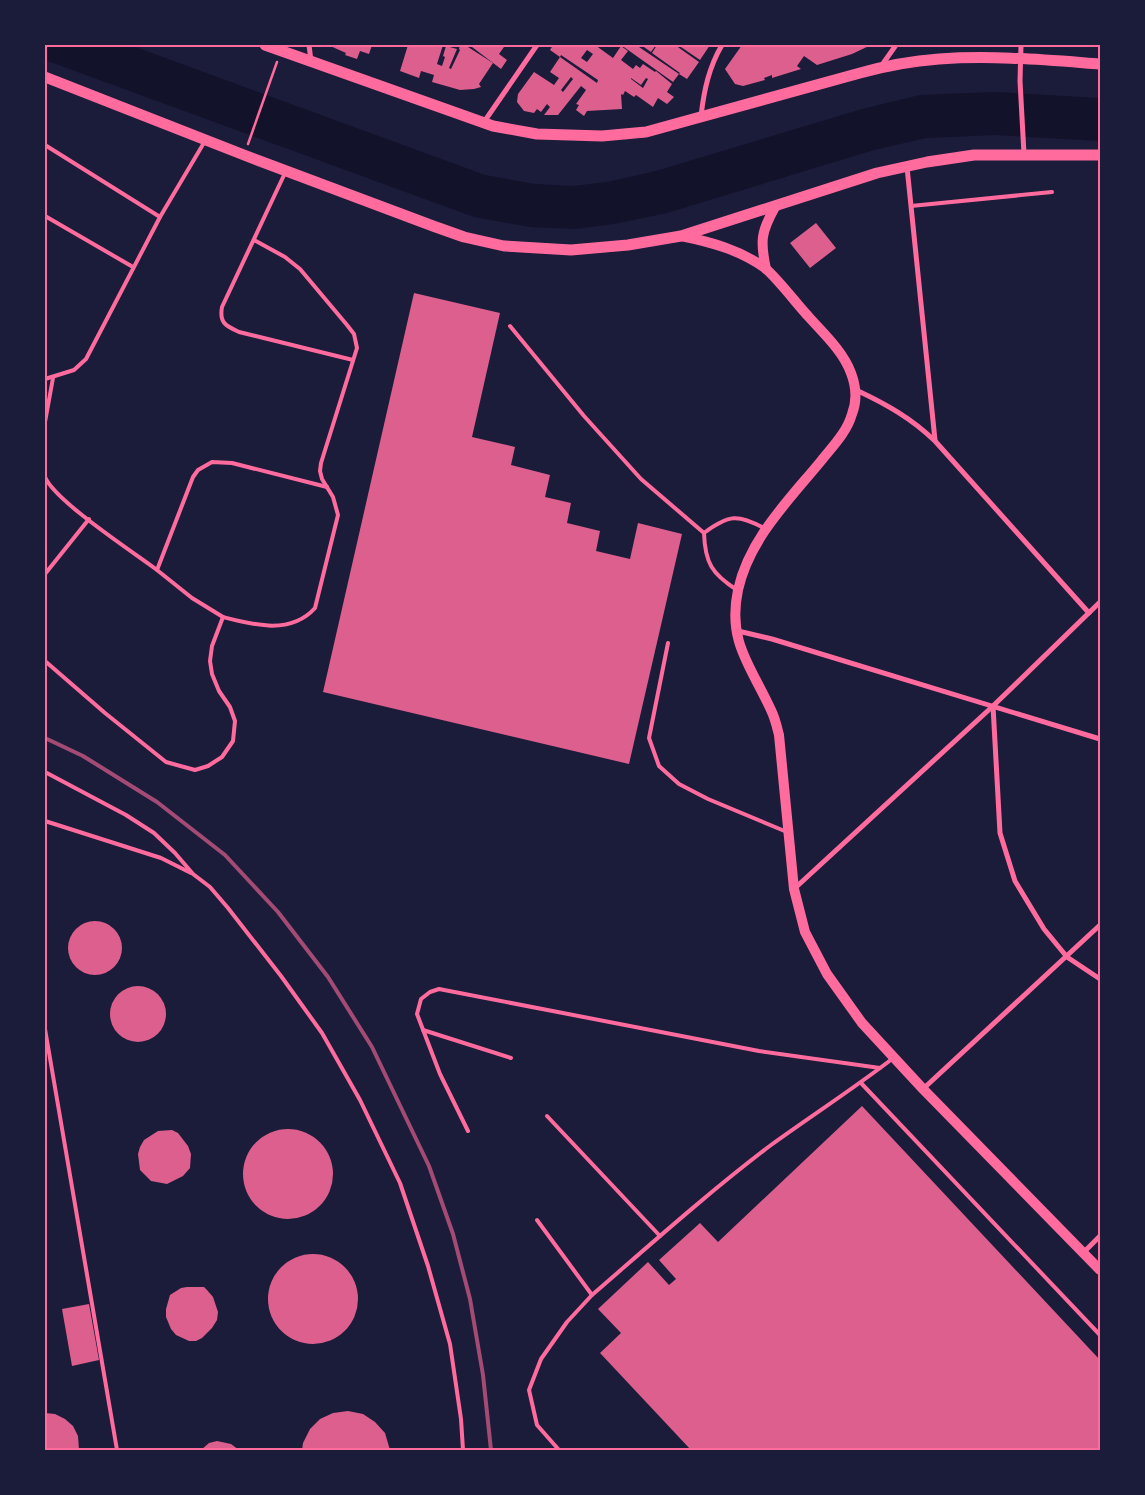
<svg xmlns="http://www.w3.org/2000/svg" width="1145" height="1495" viewBox="0 0 1145 1495" font-family="Figtree,sans-serif">
<style>
.water{fill:#12122b}
.building{fill:#dd5f8e;fill-rule:evenodd}
.lines{fill:none;stroke-linecap:round;stroke-linejoin:round}
.path{stroke:#ff6b9d;stroke-width:2.5}
.service{stroke:#ff6b9d;stroke-width:4}
.minor{stroke:#ff6b9d;stroke-width:5}
.secondary{stroke:#ff6b9d;stroke-width:10}
.trunk{stroke:#ff6b9d;stroke-width:11}
.rail{stroke:#a44b75;stroke-width:4}
.neatline{fill:none;stroke:#ff6b9d;stroke-width:2}
</style>
<rect width="100%" height="100%" fill="#1b1b3a"/>
<path class="water" d="M 45,45 L 130,45 L 485,175 L 535,184 L 573,186 L 607,182 L 656,171 L 862,109 L 920,95 L 995,92 L 1100,98 L 1100,141 L 995,135 L 926,138 L 874,150 L 667,213 L 614,224 L 575,229 L 530,227 L 474,217 L 45,60 Z"/>
<g class="building">
<path d="M 328,45 L 372,45 L 369,54 L 360,51 L 357,59 L 345,55 L 346,53 Z"/>
<path d="M 408,45 L 443,45 L 437,64 L 442,66 L 445,57 L 443,56 L 446,46 L 457,49 L 449,68 L 451,69 L 460,50 L 459,49 L 460,45 L 470,45 L 468,47 L 493,63 L 479,84 L 481,87 L 474,89 L 460,90 L 432,82 L 434,75 L 421,71 L 419,78 L 400,71 Z"/>
<path d="M 473,45 L 501,45 L 504,47 L 499,54 L 507,60 L 501,69 L 472,47 Z"/>
<path d="M 553,45 L 595,45 L 613,58 L 621,46 L 628,51 L 621,60 L 633,69 L 636,65 L 640,68 L 643,64 L 655,72 L 656,71 L 672,84 L 667,92 L 674,97 L 667,104 L 658,98 L 653,107 L 636,95 L 634,97 L 625,91 L 623,95 L 621,94 L 622,109 L 587,111 L 584,116 L 576,110 L 579,105 L 576,104 L 586,90 L 581,86 L 558,115 L 544,115 L 550,107 L 547,104 L 541,112 L 537,109 L 534,113 L 524,111 L 517,102 L 518,94 L 534,72 L 554,85 L 559,78 L 550,72 L 560,57 L 597,83 L 598,80 L 561,55 L 560,57 L 550,50 ZM 587,50 L 593,54 L 587,62 L 581,58 ZM 571,77 L 573,79 L 563,92 L 561,90 ZM 631,78 L 641,85 L 646,78 L 648,79 L 643,88 L 631,79 Z"/>
<path d="M 621,45 L 641,45 L 639,47 L 679,74 L 680,73 L 652,53 L 657,45 L 675,45 L 699,62 L 687,79 L 679,74 L 673,82 Z"/>
<path d="M 641,45 L 656,45 L 651,52 Z"/>
<path d="M 678,45 L 710,45 L 700,60 Z"/>
<path d="M 742,45 L 871,45 L 852,54 L 817,65 L 804,56 L 797,66 L 801,69 L 772,78 L 772,75 L 764,78 L 765,80 L 743,86 L 735,84 L 725,69 Z"/>
<path d="M 816,223 L 836,248 L 810,268 L 790,243 Z"/>
<path d="M 414,293 L 500,313 L 472,437 L 515,447 L 511,465 L 550,475 L 545,497 L 571,503 L 567,523 L 600,531 L 596,551 L 630,559 L 638,523 L 682,534 L 629,764 L 323,692 Z"/>
<circle cx="95" cy="948" r="27"/>
<circle cx="138" cy="1014" r="28"/>
<path d="M 862,1106 L 1100,1360 L 1100,1450 L 691,1450 L 600,1353 L 621,1333 L 598,1309 L 648,1262 L 669,1285 L 676,1279 L 659,1260 L 700,1223 L 718,1242 Z"/>
<circle cx="288" cy="1174" r="45"/>
<path d="M 172,1130 L 178,1133 L 188,1146 L 191,1154 L 190,1168 L 183,1176 L 167,1184 L 151,1181 L 140,1170 L 138,1154 L 140,1147 L 144,1140 L 158,1131 Z"/>
<circle cx="313" cy="1299" r="45"/>
<path d="M 187,1287 L 204,1287 L 207,1290 L 213,1297 L 218,1312 L 217,1320 L 212,1328 L 202,1338 L 196,1341 L 189,1341 L 176,1335 L 171,1329 L 166,1317 L 166,1309 L 170,1295 L 181,1288 Z"/>
<path d="M 89,1304 L 99,1360 L 72,1366 L 62,1309 Z"/>
<path d="M 348,1411 L 363,1414 L 375,1422 L 385,1433 L 390,1450 L 302,1450 L 303,1443 L 310,1429 L 320,1419 L 333,1413 Z"/>
<path d="M 45,1413 L 55,1414 L 65,1419 L 73,1426 L 78,1436 L 79,1450 L 45,1450 Z"/>
<path d="M 217,1441 L 231,1444 L 239,1450 L 201,1450 L 209,1443 Z"/>
</g>
<g class="lines">
<path class="path" d="M 248,144 L 277,62"/>
<g class="service">
<path d="M 45,145 L 160,217"/>
<path d="M 285,173 L 222,307 C 219,323 226,326 239,332 L 353,360"/>
<path d="M 911,206 L 1052,192"/>
<path d="M 45,216 L 133,267"/>
<path d="M 510,326 L 584,416 L 641,479 L 704,533"/>
<path d="M 45,379 L 74,370 L 86,359 L 160,217 L 205,141"/>
<path d="M 45,422 L 53,378"/>
<path d="M 45,477 C 55,501 133,552 157,570"/>
<path d="M 45,574 L 89,519"/>
<path d="M 737,590 C 712,574 705,563 704,533 C 729,514 738,514 766,529"/>
<path d="M 223,617 L 192,598 L 157,570 L 193,477 L 198,470 L 212,462 L 232,463 L 327,487"/>
<path d="M 668,643 L 649,738 L 659,766 L 679,784 L 708,799 L 787,832"/>
<path d="M 45,661 L 105,713 L 166,762 L 195,770 L 208,766 L 222,757 L 233,741 L 235,721 L 230,707 L 219,691 L 212,674 L 210,661 L 212,646 L 223,617 C 254,625 291,635 315,608 L 338,515 L 333,497 L 322,479 L 320,471 L 321,463 L 357,348 L 354,334 L 347,325 L 300,269 L 285,257 L 254,240"/>
<path d="M 45,772 L 126,815 L 154,833 L 175,853 L 193,874 L 210,887 L 228,908 L 281,976 L 322,1033 L 360,1100 L 400,1183 L 428,1266 L 450,1344 L 461,1419 L 463,1450"/>
<path d="M 45,821 L 161,858 L 191,873"/>
<path d="M 45,1029 L 117,1450"/>
<path d="M 423,1030 L 511,1058"/>
<path d="M 861,1083 L 1100,1335"/>
<path d="M 547,1116 L 660,1236"/>
<path d="M 468,1131 L 440,1074 L 417,1014 L 421,999 L 430,992 L 439,989 L 759,1051 L 880,1068"/>
<path d="M 537,1220 L 592,1295 C 651,1244 709,1192 771,1145 C 811,1116 853,1089 892,1059"/>
<path d="M 559,1450 L 537,1425 L 529,1390 L 541,1359 L 567,1322 L 592,1295"/>
</g>
<g class="minor">
<path d="M 309,45 L 311,61"/>
<path d="M 1021,45 L 1020,81 L 1024,154"/>
<path d="M 882,65 L 896,45"/>
<path d="M 701,116 C 704,90 709,67 722,45"/>
<path d="M 484,122 L 537,45"/>
<path d="M 907,167 L 935,440"/>
<path d="M 856,390 C 886,404 911,418 935,441 L 1089,613"/>
<path d="M 738,631 L 772,639 L 1100,739"/>
<path d="M 993,706 L 1000,833 L 1015,881 L 1044,929 L 1067,957 L 1100,979"/>
<path d="M 794,889 L 993,706 L 1100,602"/>
<path d="M 923,1089 L 1100,925"/>
<path d="M 1084,1252 L 1100,1236"/>
</g>
<g class="secondary">
<path d="M 681,236 C 711,242 740,250 765,268 C 778,279 796,303 808,316 C 823,333 843,351 851,373 C 856,386 857,401 852,414 C 847,432 833,446 821,461 C 789,500 749,539 738,590 C 727,642 751,666 771,710 C 775,718 777,727 779,735 L 794,889 L 805,932 L 827,974 L 862,1023 L 923,1089 L 1100,1270"/>
<path d="M 766,269 C 760,241 761,232 775,207"/>
</g>
<g class="trunk">
<path d="M 265,45 L 493,126 L 537,134 L 602,136 L 646,132 L 860,73 C 885,66 912,61 939,59 C 993,55 1046,60 1100,64"/>
<path d="M 45,77 L 244,155 L 433,226 L 464,237 L 504,246 L 571,250 L 628,245 L 681,236 L 877,173 L 927,162 L 974,155 L 1100,155"/>
</g>
<path class="rail" d="M 45,738 L 83,756 L 157,802 L 225,855 L 278,912 L 328,977 L 372,1047 L 429,1166 L 453,1234 L 470,1299 L 483,1375 L 491,1450"/>
</g>
<rect width="1145" height="1495" fill="none" stroke="#1b1b3a" stroke-width="92"/>
<rect x="46" y="46" width="1053" height="1403" class="neatline"/>
</svg>
